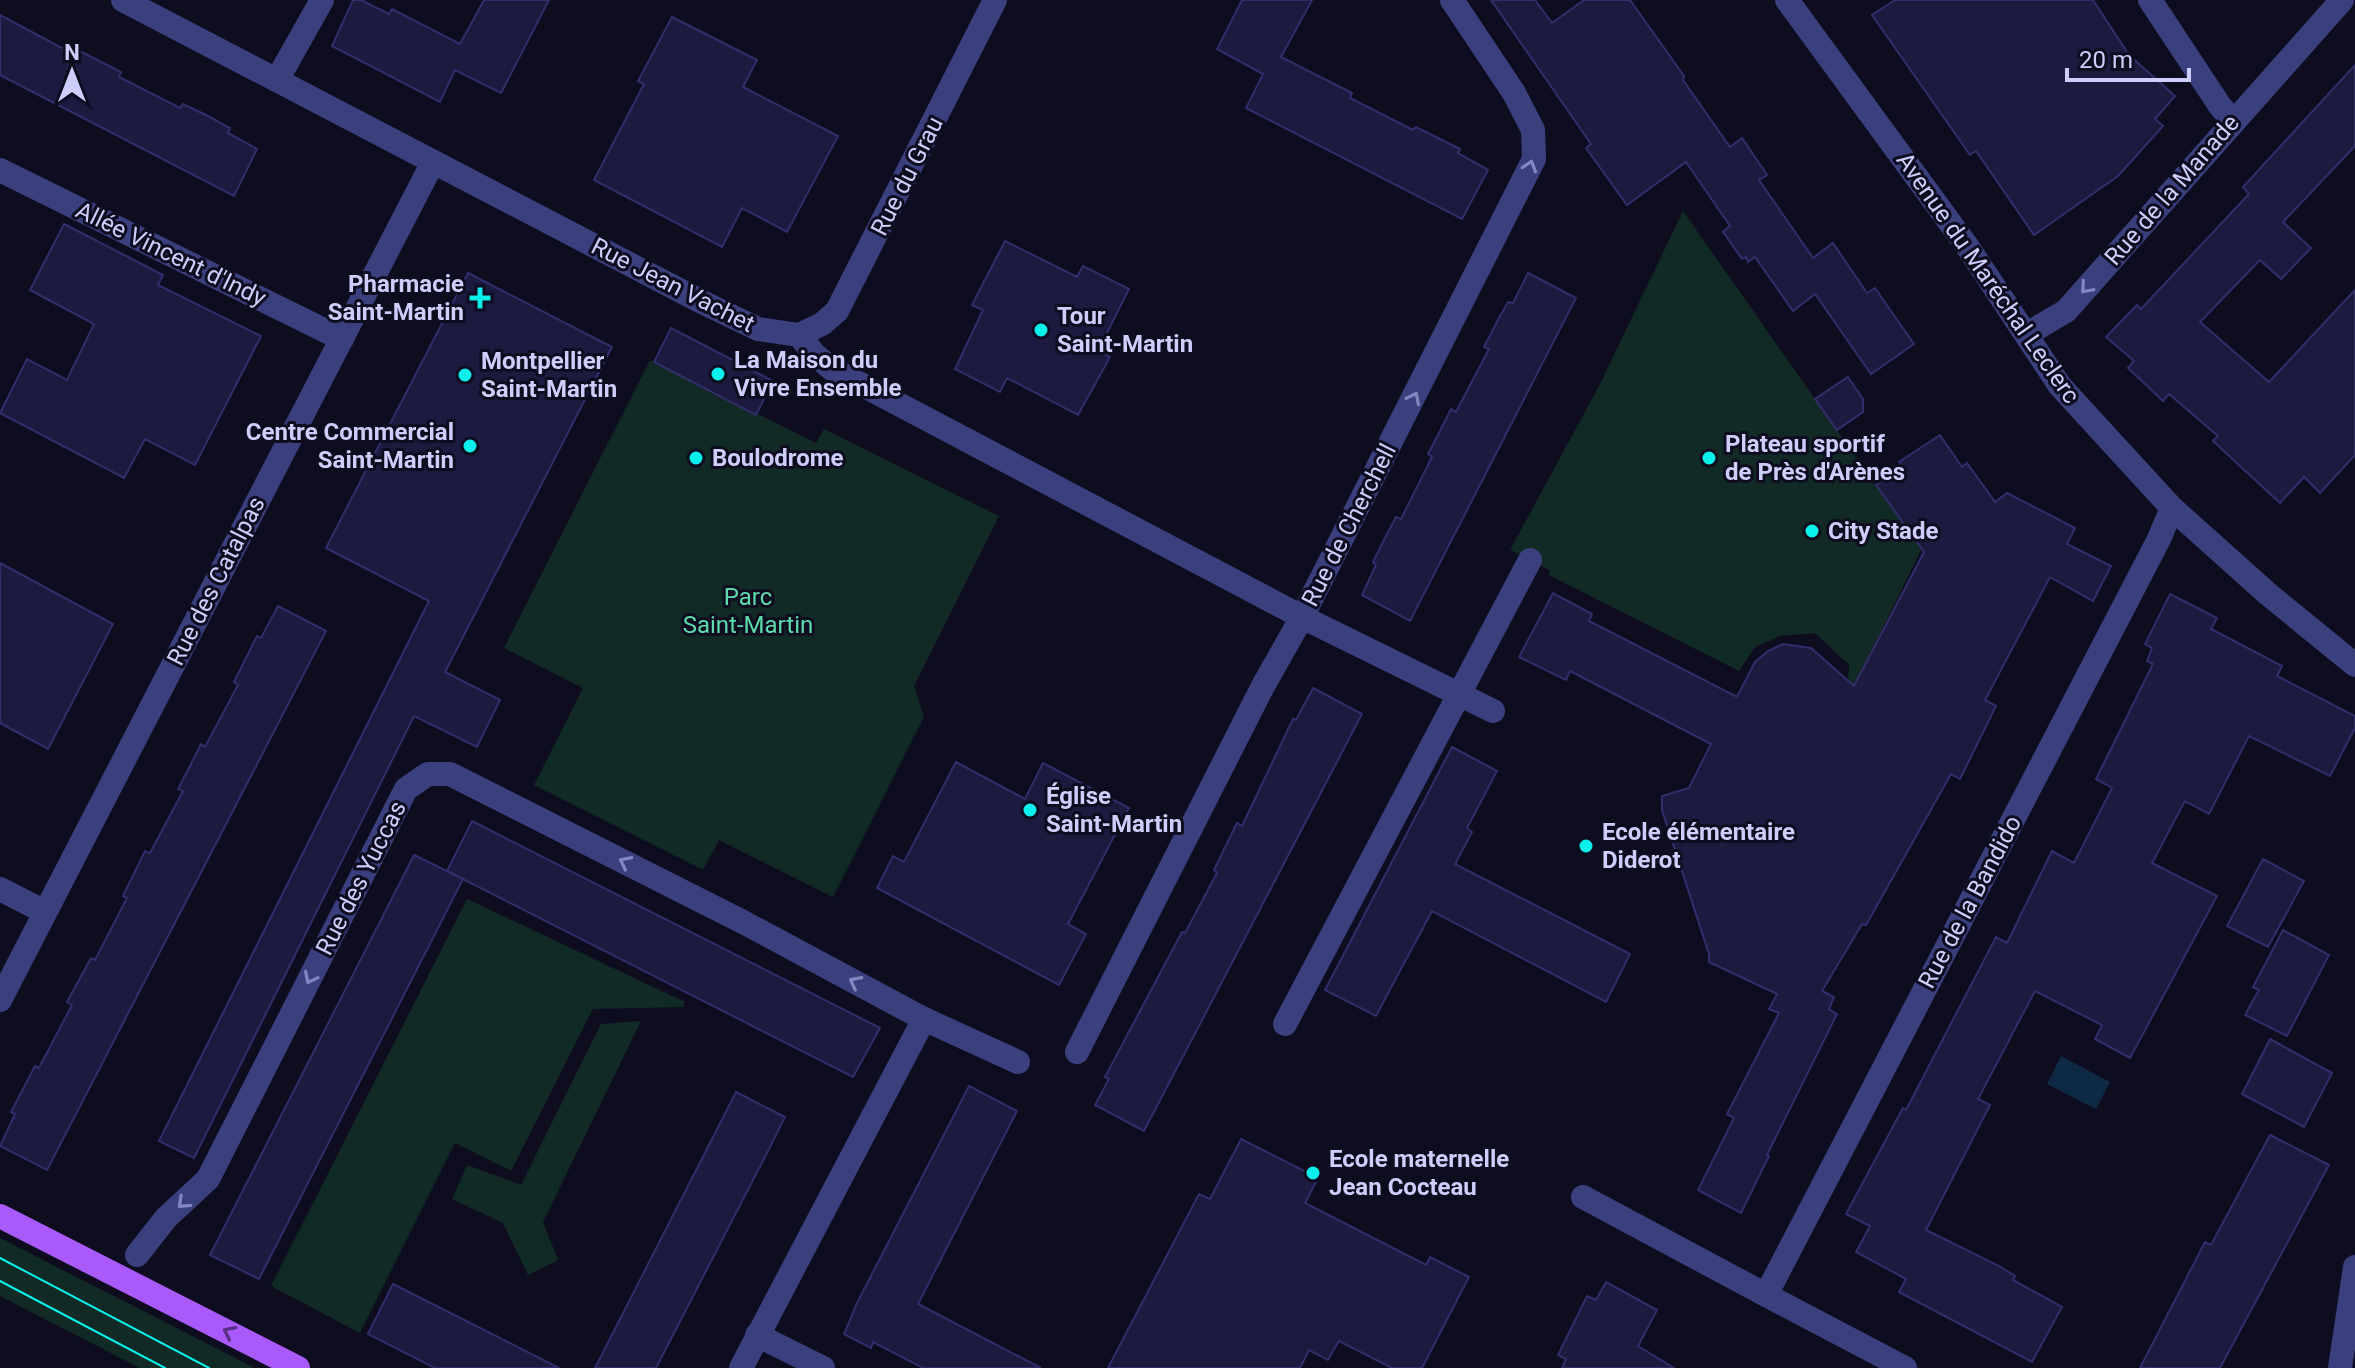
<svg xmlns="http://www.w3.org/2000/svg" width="2355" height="1368" viewBox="0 0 2355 1368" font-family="Roboto,sans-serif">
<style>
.green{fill:#112a26}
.water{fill:#0e2944}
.building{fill:#1d1a40;stroke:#322d6b;stroke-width:2}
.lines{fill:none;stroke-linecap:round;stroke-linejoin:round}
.minor{stroke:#3a407e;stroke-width:24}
.major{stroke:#aa59fa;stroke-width:24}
.tram{stroke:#08f0eb;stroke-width:2}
.oneway{stroke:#8487be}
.oneway2{stroke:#542f82}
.poi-dot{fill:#08f0eb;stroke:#0e0d20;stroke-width:3}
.labels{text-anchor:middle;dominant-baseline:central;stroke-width:6;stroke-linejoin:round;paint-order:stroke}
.street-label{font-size:24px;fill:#cecefd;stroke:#0e0d20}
.poi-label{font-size:24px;font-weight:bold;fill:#cecefd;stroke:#0e0d20;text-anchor:start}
.park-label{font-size:24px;fill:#5ddbac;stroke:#0e0d20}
</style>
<rect width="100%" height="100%" fill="#0e0d20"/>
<g class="green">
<path d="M 1683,211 L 1921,550 L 1847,701 L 1849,665 L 1815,633 L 1780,636 L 1755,647 L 1739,671 L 1549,575 L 1550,570 L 1510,550 L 1599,386 Z"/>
<path d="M 650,360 L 816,443 L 824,429 L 999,516 L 914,686 L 924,717 L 833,897 L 719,840 L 703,870 L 534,785 L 583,688 L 504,648 Z"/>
<path d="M 467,899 L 685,1002 L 683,1007 L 593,1009 L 511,1171 L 455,1143 L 360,1333 L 271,1286 Z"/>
<path d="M 641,1021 L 543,1222 L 558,1260 L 528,1275 L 503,1223 L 452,1199 L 467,1165 L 521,1185 L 601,1024 Z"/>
<path d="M 0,1238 L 255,1368 L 140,1368 L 0,1296 Z"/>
</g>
<path class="water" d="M 2061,1056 L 2110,1082 L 2096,1109 L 2047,1084 Z"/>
<g class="building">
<path d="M 353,0 L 361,0 L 389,14 L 392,9 L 460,44 L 484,0 L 549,0 L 501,93 L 455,70 L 440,102 L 332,46 Z"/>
<path d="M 1242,0 L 1312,0 L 1281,57 L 1352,93 L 1350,98 L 1413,130 L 1416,127 L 1460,149 L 1458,153 L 1488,170 L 1462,219 L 1246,108 L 1263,74 L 1217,49 Z"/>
<path d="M 1491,0 L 1535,0 L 1552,23 L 1584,0 L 1630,0 L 1684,76 L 1683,80 L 1730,147 L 1742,138 L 1767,175 L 1759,180 L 1813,258 L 1833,243 L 1867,293 L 1875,288 L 1914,344 L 1871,374 L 1815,294 L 1793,311 L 1755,257 L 1748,262 L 1746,257 L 1742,259 L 1723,232 L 1730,226 L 1686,162 L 1627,205 L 1586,148 L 1591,144 Z"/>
<path d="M 1895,0 L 2093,0 L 2129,55 L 2175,96 L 2155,119 L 2163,126 L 2118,176 L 2034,235 L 1976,151 L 1970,155 L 1872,15 Z"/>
<path d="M 0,15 L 73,54 L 76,49 L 121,72 L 119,77 L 180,108 L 183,104 L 206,115 L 230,128 L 228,133 L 257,149 L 234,196 L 0,75 Z"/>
<path d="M 672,17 L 757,60 L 743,87 L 838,136 L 787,232 L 742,208 L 722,247 L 594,180 L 644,84 L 638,81 Z"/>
<path d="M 2355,65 L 2355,146 L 2283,222 L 2311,248 L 2281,279 L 2260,260 L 2200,322 L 2269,382 L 2355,290 L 2355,455 L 2320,493 L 2304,477 L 2280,503 L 2213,441 L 2218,436 L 2169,394 L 2163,401 L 2128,368 L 2134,361 L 2106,337 L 2137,305 L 2141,309 L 2249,194 L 2243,187 Z"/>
<path d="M 64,224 L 163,275 L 158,285 L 261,336 L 195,465 L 145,439 L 124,478 L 0,413 L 27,359 L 67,380 L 94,324 L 30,290 Z"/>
<path d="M 1005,241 L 1077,277 L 1083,266 L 1129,289 L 1098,351 L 1110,357 L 1078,415 L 1007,378 L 1000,392 L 955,369 L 983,310 L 972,305 Z"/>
<path d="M 468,273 L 612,347 L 445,672 L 500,700 L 477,747 L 414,716 L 194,1158 L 159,1141 L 429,601 L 326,548 Z"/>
<path d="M 1528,273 L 1576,298 L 1410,621 L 1362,595 L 1376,565 L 1373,562 L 1384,540 L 1396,517 L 1401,519 L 1432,457 L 1428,454 L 1440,431 L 1451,409 L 1456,412 L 1489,349 L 1484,347 L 1498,320 L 1508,302 L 1513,303 Z"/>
<path d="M 671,328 L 773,381 L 756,415 L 654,362 Z"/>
<path d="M 1848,377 L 1863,399 L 1863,412 L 1837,430 L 1815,399 Z"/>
<path d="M 1940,435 L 1962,467 L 1967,463 L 1995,502 L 2007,493 L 2075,528 L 2067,544 L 2111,566 L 2093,601 L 2050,577 L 1985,700 L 1996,706 L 1960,779 L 1951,774 L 1866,925 L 1862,924 L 1822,991 L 1834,997 L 1829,1009 L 1837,1014 L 1767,1155 L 1769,1156 L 1741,1213 L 1698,1190 L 1734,1118 L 1727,1114 L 1779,1013 L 1769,1009 L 1777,994 L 1709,962 L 1709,954 L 1662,810 L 1662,796 L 1689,788 L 1711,744 L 1570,671 L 1566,680 L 1519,657 L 1553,593 L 1592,614 L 1589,621 L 1737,697 L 1755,662 L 1768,651 L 1783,644 L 1811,648 L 1854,686 L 1924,552 L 1876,485 L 1890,475 L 1888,473 L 1901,464 L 1899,462 Z"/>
<path d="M 0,563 L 113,624 L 48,749 L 0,723 Z"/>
<path d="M 2170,594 L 2217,618 L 2211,629 L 2282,666 L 2277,676 L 2355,716 L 2355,728 L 2330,776 L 2249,736 L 2209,814 L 2185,801 L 2152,863 L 2217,896 L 2130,1058 L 2095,1039 L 2102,1025 L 2035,991 L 1978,1099 L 1990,1105 L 1926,1230 L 2001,1267 L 2015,1276 L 2013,1280 L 2062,1307 L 2032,1362 L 1899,1292 L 1906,1279 L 1856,1252 L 1870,1226 L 1846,1214 L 1903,1108 L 1906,1110 L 1996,937 L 2007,943 L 2052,851 L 2074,863 L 2112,788 L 2096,779 L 2153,664 L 2147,661 L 2152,648 L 2145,644 Z"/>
<path d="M 278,606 L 326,631 L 47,1170 L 0,1146 L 15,1114 L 11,1112 L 35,1066 L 39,1068 L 72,1005 L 67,1002 L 91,958 L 95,960 L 127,898 L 123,896 L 145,851 L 150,853 L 183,791 L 178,789 L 191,764 L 201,744 L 205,747 L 238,685 L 234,682 L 257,636 L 261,638 Z"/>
<path d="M 1313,688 L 1362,714 L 1144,1131 L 1095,1105 L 1109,1079 L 1105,1077 L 1182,932 L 1185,933 L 1217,873 L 1214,870 L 1237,823 L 1242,826 L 1293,719 L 1296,720 Z"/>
<path d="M 1452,747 L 1497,771 L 1467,828 L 1472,832 L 1455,864 L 1630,954 L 1606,1002 L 1432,911 L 1376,1016 L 1325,990 Z"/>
<path d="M 956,762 L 1025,799 L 1043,763 L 1129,808 L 1068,924 L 1086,934 L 1059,985 L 877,888 L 893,856 L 904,862 Z"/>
<path d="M 472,821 L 880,1028 L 853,1077 L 447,871 Z"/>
<path d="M 414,855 L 463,879 L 259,1279 L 210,1255 Z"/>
<path d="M 2263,859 L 2304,881 L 2268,947 L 2227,926 Z"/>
<path d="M 2283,930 L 2329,955 L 2287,1036 L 2245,1015 L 2259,990 L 2253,987 Z"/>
<path d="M 2270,1039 L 2332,1073 L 2304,1127 L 2242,1094 Z"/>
<path d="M 969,1086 L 1017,1111 L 918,1304 L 1041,1368 L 923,1368 L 873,1342 L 871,1348 L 844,1334 L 857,1303 Z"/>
<path d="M 736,1092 L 785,1117 L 770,1147 L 656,1368 L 595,1368 Z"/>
<path d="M 2270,1135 L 2329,1165 L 2220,1368 L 2140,1368 L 2205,1242 L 2211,1245 Z"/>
<path d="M 1241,1139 L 1318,1178 L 1305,1203 L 1426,1265 L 1430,1257 L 1469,1277 L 1422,1368 L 1392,1368 L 1339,1341 L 1328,1360 L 1309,1350 L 1300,1368 L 1108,1368 L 1199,1194 L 1210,1199 Z"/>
<path d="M 1606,1282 L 1657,1310 L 1638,1346 L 1674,1368 L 1562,1368 L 1566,1359 L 1558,1355 L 1587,1296 L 1596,1300 Z"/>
<path d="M 393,1284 L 559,1368 L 435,1368 L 368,1334 Z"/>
</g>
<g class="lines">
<g class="minor">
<path d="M 123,0 L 702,302 L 758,329 L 799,335 L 814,354 L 832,369 L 1302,617 L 1493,711"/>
<path d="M 1787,0 L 1967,246 L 2060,386 L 2172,508 L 2268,594 L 2355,665"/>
<path d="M 2150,0 L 2220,106 L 2233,121"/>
<path d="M 277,80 L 322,0"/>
<path d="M 0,170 L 342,339"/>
<path d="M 2027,334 L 2066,311 L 2342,0"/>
<path d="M 799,335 L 822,324 L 837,311 L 995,0"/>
<path d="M 0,889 L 45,912"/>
<path d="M 0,1000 L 433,162"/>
<path d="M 1285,1024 L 1530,560"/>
<path d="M 1077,1052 L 1263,686 L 1302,617 L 1534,159 L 1533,130 L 1514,93 L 1452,0"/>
<path d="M 1583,1197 L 1766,1295"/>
<path d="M 137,1255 L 166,1218 L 208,1179 L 406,789 L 428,774 L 450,774 L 743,922 L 924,1019 L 1018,1062"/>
<path d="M 757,1335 L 823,1368"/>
<path d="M 741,1368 L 924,1019"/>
<path d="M 1905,1368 L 1766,1295 L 2159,539 L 2172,508"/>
<path d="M 2340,1368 L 2355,1267"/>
</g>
<path class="major" d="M 0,1216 L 298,1368"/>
<g class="tram">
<path d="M 0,1258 L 209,1368"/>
<path d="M 0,1281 L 165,1368"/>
</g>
</g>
<defs><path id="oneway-chevron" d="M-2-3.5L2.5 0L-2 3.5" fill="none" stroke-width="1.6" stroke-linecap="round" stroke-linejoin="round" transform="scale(2)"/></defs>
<g class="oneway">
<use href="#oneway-chevron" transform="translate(1530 166) rotate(-73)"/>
<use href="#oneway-chevron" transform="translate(2086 288) rotate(131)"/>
<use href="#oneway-chevron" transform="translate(1414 398) rotate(-63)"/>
<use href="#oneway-chevron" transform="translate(625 862) rotate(-153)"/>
<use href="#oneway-chevron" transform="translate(310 978) rotate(117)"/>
<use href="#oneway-chevron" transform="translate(855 982) rotate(-152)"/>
<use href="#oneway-chevron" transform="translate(183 1203) rotate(137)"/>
</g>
<use class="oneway2" href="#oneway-chevron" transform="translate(229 1332) rotate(-153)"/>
<g class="poi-dot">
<path d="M476 286h8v8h8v8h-8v8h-8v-8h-8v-8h8z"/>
<circle cx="1041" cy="330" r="8"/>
<circle cx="718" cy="374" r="8"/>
<circle cx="465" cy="375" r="8"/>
<circle cx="470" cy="446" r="8"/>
<circle cx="696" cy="458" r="8"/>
<circle cx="1709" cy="458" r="8"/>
<circle cx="1812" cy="531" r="8"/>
<circle cx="1030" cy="810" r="8"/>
<circle cx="1586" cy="846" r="8"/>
<circle cx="1313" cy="1173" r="8"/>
</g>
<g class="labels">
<g class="street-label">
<text transform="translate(907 176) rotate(-63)">Rue du Grau</text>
<text transform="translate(2172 190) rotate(-49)">Rue de la Manade</text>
<text transform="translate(171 254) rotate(26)">Allée Vincent d'Indy</text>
<text transform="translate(1988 278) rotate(55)">Avenue du Maréchal Leclerc</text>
<text transform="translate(673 285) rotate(27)">Rue Jean Vachet</text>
<text transform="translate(1349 525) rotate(-63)">Rue de Cherchell</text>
<text transform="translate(216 581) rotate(-63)">Rue des Catalpas</text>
<text transform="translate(361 878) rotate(-63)">Rue des Yuccas</text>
<text transform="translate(1970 902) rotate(-62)">Rue de la Bandido</text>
</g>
<g class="poi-label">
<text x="464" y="284" text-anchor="end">Pharmacie<tspan x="464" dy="28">Saint-Martin</tspan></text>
<text x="1057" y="316">Tour<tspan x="1057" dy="28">Saint-Martin</tspan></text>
<text x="734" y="360">La Maison du<tspan x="734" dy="28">Vivre Ensemble</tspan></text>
<text x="481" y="361">Montpellier<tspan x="481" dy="28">Saint-Martin</tspan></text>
<text x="454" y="432" text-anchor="end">Centre Commercial<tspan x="454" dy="28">Saint-Martin</tspan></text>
<text x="1725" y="444">Plateau sportif<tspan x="1725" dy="28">de Près d'Arènes</tspan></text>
<text x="712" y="458">Boulodrome</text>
<text x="1828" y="531">City Stade</text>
<text x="1046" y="796">Église<tspan x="1046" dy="28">Saint-Martin</tspan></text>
<text x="1602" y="832">Ecole élémentaire<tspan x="1602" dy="28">Diderot</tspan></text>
<text x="1329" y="1159">Ecole maternelle<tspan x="1329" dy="28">Jean Cocteau</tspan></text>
</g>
<g class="park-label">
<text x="748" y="597">Parc<tspan x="748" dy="28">Saint-Martin</tspan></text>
</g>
</g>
<g transform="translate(72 72)" stroke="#0e0d20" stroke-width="6" paint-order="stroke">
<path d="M0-6L14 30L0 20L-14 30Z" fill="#cecefd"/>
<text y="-12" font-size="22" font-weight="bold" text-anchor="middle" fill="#cecefd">N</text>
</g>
<path d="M2067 68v12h122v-12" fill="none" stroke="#cecefd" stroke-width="4"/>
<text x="2079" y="68" font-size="24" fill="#cecefd" stroke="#0e0d20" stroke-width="6" paint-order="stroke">20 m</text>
</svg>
